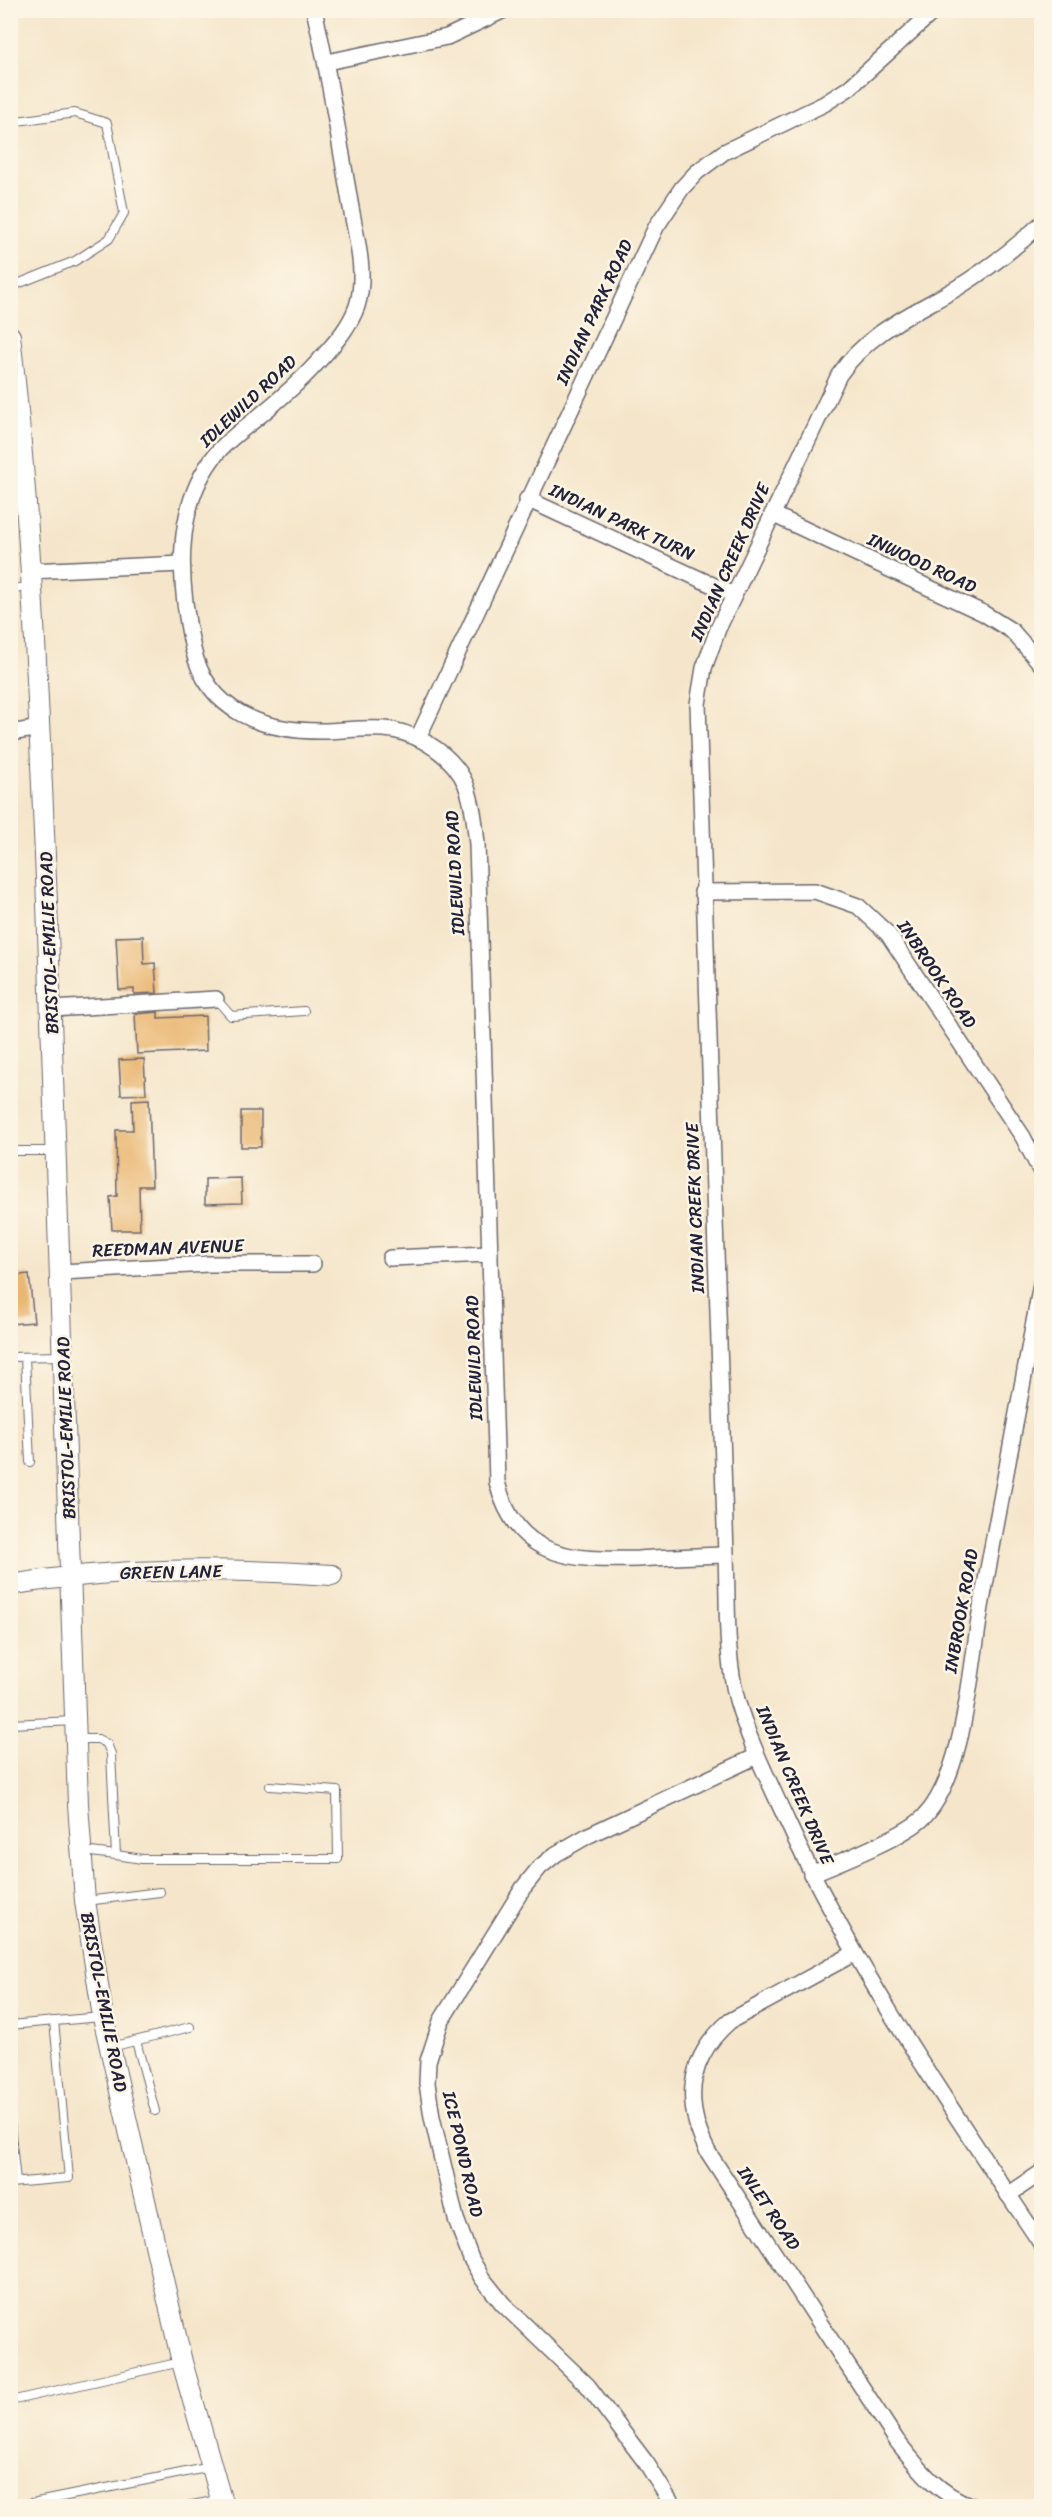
<svg xmlns="http://www.w3.org/2000/svg" width="1052" height="2517" viewBox="0 0 1052 2517" font-family="Sriracha,sans-serif">
<style>
.building{fill:#eab874}
.lines{fill:none;stroke-linecap:round;stroke-linejoin:round}
.service-casing{stroke:#6c676d;stroke-width:10}
.minor-casing{stroke:#6c676d;stroke-width:18}
.tertiary-casing{stroke:#6c676d;stroke-width:22}
.service{stroke:#fff;stroke-width:8}
.minor{stroke:#fff;stroke-width:15}
.tertiary{stroke:#fff;stroke-width:20}
.labels{text-anchor:middle;dominant-baseline:central;stroke-width:5;stroke-linejoin:round;paint-order:stroke}
.street-label{font-size:18px;fill:#22223b;stroke:#fcf5e5}
</style>
<rect width="100%" height="100%" fill="#fcf5e5"/>
<filter id="ink" filterUnits="userSpaceOnUse"><feTurbulence type="fractalNoise" baseFrequency=".0167" numOctaves="2"/><feDisplacementMap in="SourceGraphic" scale="12" xChannelSelector="R" yChannelSelector="G"/><feConvolveMatrix kernelMatrix="1 2 1 2 8 2 1 2 1" color-interpolation-filters="sRGB"/></filter>
<filter id="wash" filterUnits="userSpaceOnUse"><feTurbulence type="fractalNoise" baseFrequency=".008" numOctaves="4" result="noise"/><feDisplacementMap in="SourceGraphic" scale="24" xChannelSelector="R" yChannelSelector="G"/><feGaussianBlur stdDeviation="1.35" result="paint"/><feColorMatrix in="noise" values="0 0 0 0 0 0 0 0 0 0 0 0 0 0 0 0 0 1.4 0 .05"/><feComposite in="paint" operator="in"/></filter>
<g filter="url(#wash)">
<rect width="100%" height="100%" fill="#f5e6cb"/>
<g id="blocks">
<g class="building">
<path d="M 143,936 L 144,964 L 155,963 L 157,993 L 134,994 L 134,989 L 119,990 L 116,937 Z"/>
<path d="M 158,1012 L 158,1018 L 205,1016 L 206,1051 L 137,1054 L 135,1014 Z"/>
<path d="M 144,1059 L 146,1094 L 121,1095 L 119,1060 Z"/>
<path d="M 149,1099 L 152,1186 L 139,1186 L 140,1230 L 112,1230 L 110,1197 L 117,1196 L 116,1130 L 133,1130 L 132,1100 Z"/>
<rect x="241" y="1111" width="20" height="36"/>
<path d="M 241,1178 L 242,1203 L 205,1204 L 205,1179 Z"/>
<path d="M 29,1274 L 34,1322 L 10,1324 L 10,1276 Z"/>
</g>
</g>
</g>
<g filter="url(#ink)">
<use href="#blocks" fill-opacity="0" stroke="#6c676d" stroke-width="1.5"/>
<g class="lines">
<defs>
<g id="service">
<path d="M 10,122 L 75,113 L 107,123 L 124,213 L 109,239 L 75,261 L 10,287"/>
<path d="M 10,589 L 30,587"/>
<path d="M 216,999 L 231,1016 L 304,1011"/>
<path d="M 10,1151 L 56,1151"/>
<path d="M 10,1357 L 62,1356"/>
<path d="M 25,1357 L 30,1462"/>
<path d="M 10,1724 L 75,1721"/>
<path d="M 77,1739 L 98,1739 L 107,1744 L 111,1754 L 116,1855 L 82,1851"/>
<path d="M 116,1855 L 142,1859 L 338,1859 L 337,1791 L 270,1786"/>
<path d="M 86,1901 L 160,1892"/>
<path d="M 10,2025 L 101,2017"/>
<path d="M 136,2041 L 155,2111"/>
<path d="M 111,2047 L 190,2027"/>
<path d="M 10,2123 L 16,2182"/>
<path d="M 10,2183 L 69,2178 L 54,2021"/>
<path d="M 10,2401 L 181,2362"/>
<path d="M 17,2506 L 211,2467"/>
<path d="M 187,2506 L 219,2500"/>
</g>
<g id="minor">
<path d="M 314,10 C 329,72 338,134 349,196 C 354,230 368,272 357,306 C 349,329 332,346 316,364 C 300,382 281,398 263,413 C 248,426 230,437 217,453 C 172,507 179,585 193,649 C 208,712 263,731 321,731 C 345,731 370,726 393,730 C 422,736 454,756 466,785 C 473,804 475,824 477,844 L 497,1482 C 516,1558 570,1561 638,1559 C 667,1557 697,1556 726,1555"/>
<path d="M 327,62 L 447,37 L 504,10"/>
<path d="M 1042,223 C 1015,248 988,269 957,288 C 913,314 869,331 839,375 L 718,629 L 704,668 L 698,704 L 726,1555 C 728,1602 725,1654 737,1700 C 749,1742 769,1781 787,1821 C 856,1972 950,2107 1042,2245"/>
<path d="M 527,499 L 734,595"/>
<path d="M 772,514 L 983,613 L 1012,631 L 1042,665"/>
<path d="M 30,571 L 182,564"/>
<path d="M 10,733 L 40,728"/>
<path d="M 418,738 L 656,227 L 682,188 L 697,172 L 724,152 L 824,104 L 849,88 L 935,10"/>
<path d="M 702,892 L 815,891 L 858,906 L 888,934 L 1023,1137 L 1042,1174"/>
<path d="M 52,1009 L 216,999"/>
<path d="M 390,1258 L 490,1254"/>
<path d="M 61,1272 L 208,1264 L 313,1264"/>
<path d="M 811,1874 C 838,1863 906,1836 924,1817 C 967,1772 971,1657 983,1596 C 1002,1491 1022,1385 1042,1279"/>
<path d="M 853,1954 L 730,2021 C 687,2058 683,2103 708,2152 L 897,2441 C 919,2469 938,2494 972,2506"/>
<path d="M 1008,2195 L 1042,2172"/>
<path d="M 673,2506 L 647,2464 L 588,2386 L 503,2304 L 482,2278 L 471,2259 L 456,2219 L 432,2117 L 427,2083 L 428,2061 L 441,2021 L 523,1888 L 540,1867 L 556,1854 L 589,1835 L 757,1756"/>
</g>
<g id="tertiary">
<path d="M 10,336 C 32,524 39,714 47,903 C 60,1204 68,1504 78,1804 L 85,1901 L 103,2017 L 182,2362 L 223,2506"/>
<path d="M 10,1585 C 116,1567 226,1568 332,1575"/>
</g>
</defs>
<use href="#service" class="service-casing"/>
<use href="#minor" class="minor-casing"/>
<use href="#tertiary" class="tertiary-casing"/>
<use href="#service" class="service"/>
<use href="#minor" class="minor"/>
<use href="#tertiary" class="tertiary"/>
</g>
</g>
<g class="labels">
<g class="street-label">
<text transform="translate(594 312) rotate(-65)">INDIAN PARK ROAD</text>
<text transform="translate(248 401) rotate(-43)">IDLEWILD ROAD</text>
<text transform="translate(622 522) rotate(25)">INDIAN PARK TURN</text>
<text transform="translate(730 562) rotate(-66)">INDIAN CREEK DRIVE</text>
<text transform="translate(922 563) rotate(25)">INWOOD ROAD</text>
<text transform="translate(455 873) rotate(-93)">IDLEWILD ROAD</text>
<text transform="translate(49 943) rotate(-92)">BRISTOL-EMILIE ROAD</text>
<text transform="translate(937 974) rotate(56)">INBROOK ROAD</text>
<text transform="translate(695 1208) rotate(-92)">INDIAN CREEK DRIVE</text>
<text transform="translate(168 1248) rotate(-2)">REEDMAN AVENUE</text>
<text transform="translate(474 1358) rotate(-92)">IDLEWILD ROAD</text>
<text transform="translate(66 1428) rotate(-92)">BRISTOL-EMILIE ROAD</text>
<text transform="translate(171 1572) rotate(-1)">GREEN LANE</text>
<text transform="translate(961 1611) rotate(-80)">INBROOK ROAD</text>
<text transform="translate(795 1785) rotate(67)">INDIAN CREEK DRIVE</text>
<text transform="translate(104 2002) rotate(79)">BRISTOL-EMILIE ROAD</text>
<text transform="translate(463 2154) rotate(77)">ICE POND ROAD</text>
<text transform="translate(769 2208) rotate(56)">INLET ROAD</text>
</g>
</g>
<rect width="1052" height="2517" fill="none" stroke="#fcf5e5" stroke-width="36"/>
</svg>
